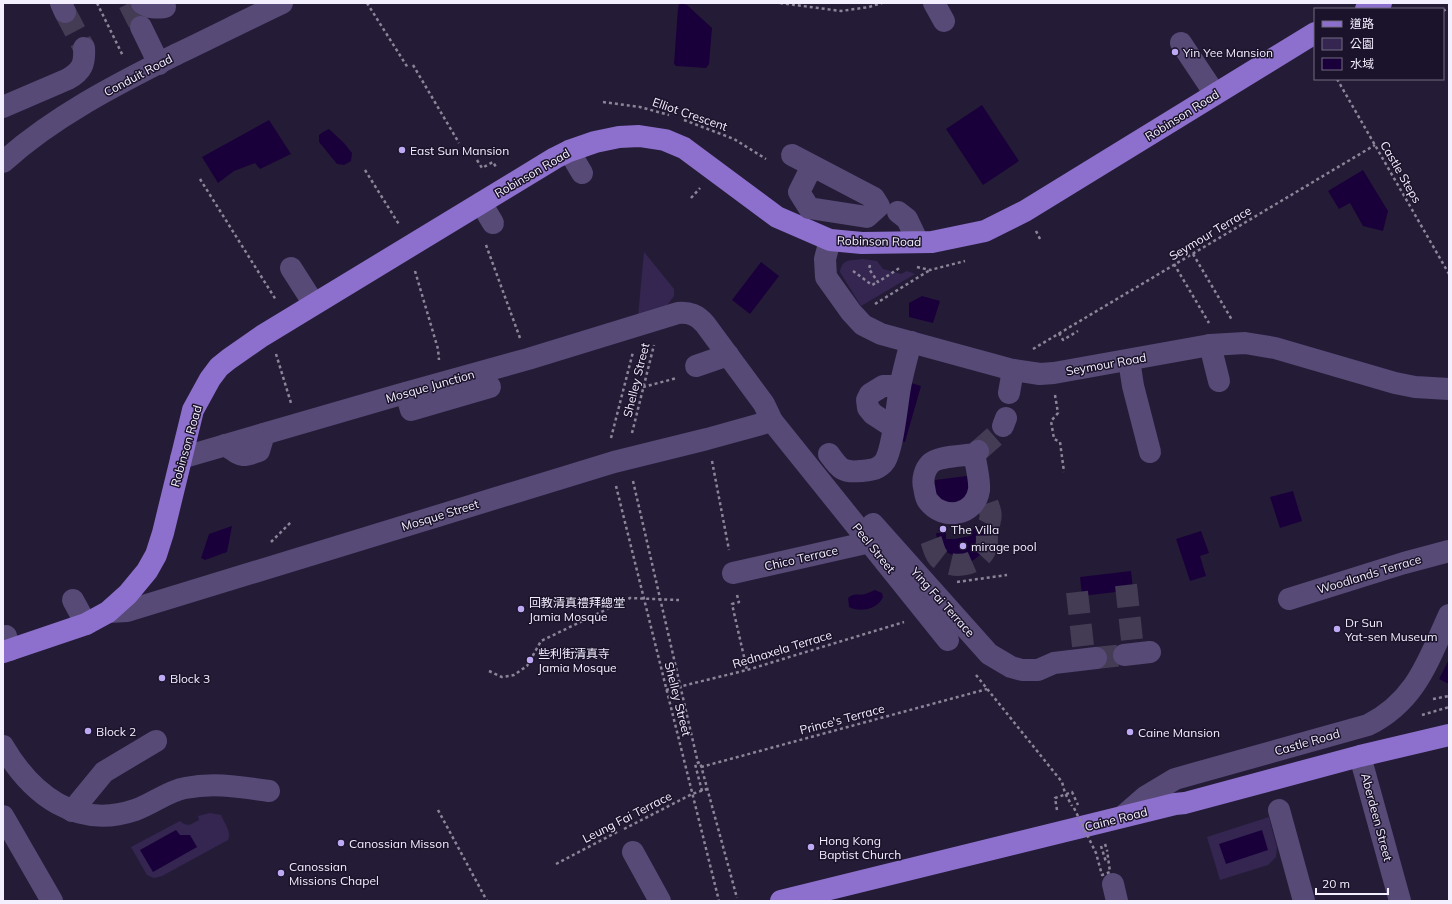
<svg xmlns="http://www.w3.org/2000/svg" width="1452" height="904" viewBox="0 0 1452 904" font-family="Mulish,'Noto Sans TC',sans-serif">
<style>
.green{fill:#342651}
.water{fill:#1a003a}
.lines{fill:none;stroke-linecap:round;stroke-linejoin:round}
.minor-tunnel{stroke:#433c54;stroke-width:22;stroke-dasharray:22 11;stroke-linecap:butt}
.path{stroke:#8b8599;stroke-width:2.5;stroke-dasharray:3 3;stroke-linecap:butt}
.minor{stroke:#574a77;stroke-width:22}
.major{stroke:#8d70cd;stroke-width:22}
.path-bridge{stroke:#8b8599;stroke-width:2.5;stroke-dasharray:3 3;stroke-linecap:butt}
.minor-bridge{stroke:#574a77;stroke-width:22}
.poi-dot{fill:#bea9f4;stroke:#1b132b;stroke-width:1.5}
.labels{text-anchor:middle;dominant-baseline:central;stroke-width:3;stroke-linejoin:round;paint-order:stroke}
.poi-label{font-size:12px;fill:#f3effe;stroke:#1b132b;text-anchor:start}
.street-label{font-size:12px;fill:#f3effe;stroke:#1b132b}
</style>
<rect width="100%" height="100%" fill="#241c36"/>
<g class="green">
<path d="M 644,252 L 674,289 L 674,296 L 663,311 L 638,317 Z"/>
<path d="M 863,259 L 877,261 L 883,269 L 901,274 L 907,271 L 915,274 L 861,306 L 840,272 C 842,258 851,261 863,259 Z"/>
<path d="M 210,813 L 221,815 C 224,823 232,832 228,840 L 162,876 L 154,878 L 147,875 L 131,847 L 180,821 C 188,828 191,824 199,820 L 198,816 Z"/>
<path d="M 1269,817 L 1277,848 L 1276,857 L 1268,865 L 1220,880 L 1207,837 Z"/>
</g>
<g class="water">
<path d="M 681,3 L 687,5 L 712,28 L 709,64 L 706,68 L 676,66 L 674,64 L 678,8 L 679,4 Z"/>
<path d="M 982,105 L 1019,161 L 983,185 L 946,129 Z"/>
<path d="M 269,120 L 291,154 L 260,169 L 255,163 L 234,171 L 218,183 L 202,157 Z"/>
<path d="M 329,129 L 344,143 L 352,153 L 351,161 L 344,165 L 337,164 L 319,142 L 319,135 L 323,132 Z"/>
<path d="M 1363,170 L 1388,211 L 1383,231 L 1363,226 L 1350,203 L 1339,209 L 1328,191 Z"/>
<path d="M 761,262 L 779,276 L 750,314 L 732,300 Z"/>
<path d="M 922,296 L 940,301 L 933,323 L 909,317 L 909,303 Z"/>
<path d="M 898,379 L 921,386 L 905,442 L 882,436 Z"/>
<path d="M 967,476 C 971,488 968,494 959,502 L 945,502 C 937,496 934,491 935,480 Z"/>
<path d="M 1293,491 L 1302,521 L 1280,528 L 1270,497 Z"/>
<path d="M 232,526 L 227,552 L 205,560 L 201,558 L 209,534 Z"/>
<path d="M 980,527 L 981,532 L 989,531 C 988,548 981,558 965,564 L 963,556 C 948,556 938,549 936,533 L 946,533 L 946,539 L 955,539 L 970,536 L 972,535 L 970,530 Z"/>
<path d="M 1201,531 L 1209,553 L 1200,556 L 1206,576 L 1190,581 L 1176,539 Z"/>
<path d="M 1131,571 L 1133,590 L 1082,596 L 1080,577 Z"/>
<path d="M 875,590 L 882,593 L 883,597 C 878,609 860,613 849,607 L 848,598 C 854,592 858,596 865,594 C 869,593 872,591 875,590 Z"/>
<path d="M 1449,659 L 1449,684 L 1439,679 Z"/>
<path d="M 176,830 L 180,835 L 190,835 L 197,847 L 153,872 L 140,850 Z"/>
<path d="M 1262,830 L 1268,850 L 1226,864 L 1219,844 Z"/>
</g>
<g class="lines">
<g class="minor-tunnel">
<path d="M 129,3 L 141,27"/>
<path d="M 65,12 L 84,48"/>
<path d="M 978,451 L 995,436 L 1003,426"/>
<path d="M 931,540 C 933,545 934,552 938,557 C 949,569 975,567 984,552 C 989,545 986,537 987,528 C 988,525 990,523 990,520 C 992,513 989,508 987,502"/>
<path d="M 1126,585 L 1132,640"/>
<path d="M 1077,592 L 1083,646"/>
<path d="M 1096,658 L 1124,655"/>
</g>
<g class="path">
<path d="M 97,3 L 123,56"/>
<path d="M 367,3 L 408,68"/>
<path d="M 780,3 L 841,11 L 869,7 L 882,3"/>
<path d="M 1443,11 L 1449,8"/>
<path d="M 413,65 L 459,143"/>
<path d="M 1337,79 L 1449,274"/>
<path d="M 603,102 L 640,107 L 669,115"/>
<path d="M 684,120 L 734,139 L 766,159"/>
<path d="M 477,160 L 482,168 L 493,162 L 496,167"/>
<path d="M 365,170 L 400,226"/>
<path d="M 200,179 L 276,300"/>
<path d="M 691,198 L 700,188"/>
<path d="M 1036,231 L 1040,239"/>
<path d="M 486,245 L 520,338"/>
<path d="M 1193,254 L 1232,320"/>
<path d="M 1174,264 L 1209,323"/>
<path d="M 870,265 L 869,269 L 878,282 L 901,267"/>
<path d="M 917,267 L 930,270 L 965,261"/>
<path d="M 415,271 L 438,349 L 439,360"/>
<path d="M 853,271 L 872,285 L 878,282"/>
<path d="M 875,304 L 930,270"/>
<path d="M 1059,333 L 1063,340 L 1078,331"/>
<path d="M 1033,349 L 1375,145"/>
<path d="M 276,354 L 291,403"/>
<path d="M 643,387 L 677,378"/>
<path d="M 1055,395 L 1058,413 L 1051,421 L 1054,439 L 1060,442 L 1064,472"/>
<path d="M 632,433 L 654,345"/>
<path d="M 611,438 L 633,352"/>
<path d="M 712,461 L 729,550"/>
<path d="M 633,481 L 698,763"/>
<path d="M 616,486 L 719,901"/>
<path d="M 271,542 L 291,522"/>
<path d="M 957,582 L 1007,575"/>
<path d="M 737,595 L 739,602 L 732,604 L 747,670"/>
<path d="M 489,671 L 502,677 L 514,675 L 527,666 L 541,641 L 630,598 L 679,600"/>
<path d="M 976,675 L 1062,782 L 1065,793 L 1072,806"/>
<path d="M 666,690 L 747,670 L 904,622"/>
<path d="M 1433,699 L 1449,696"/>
<path d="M 1422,715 L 1449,707"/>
<path d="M 701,767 L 987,689"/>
<path d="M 702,791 L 695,764 L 700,762 L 737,898"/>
<path d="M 438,810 L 487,901"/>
<path d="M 1057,810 L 1055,798 L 1072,792 L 1078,805"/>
<path d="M 624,829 L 692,794 L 707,789"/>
<path d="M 1105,844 L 1107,850"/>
<path d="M 1101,846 L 1106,862"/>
<path d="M 556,864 L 619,831"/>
</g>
<g class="minor">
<path d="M 61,3 L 65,12"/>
<path d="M 142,3 C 149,8 156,8 165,7"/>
<path d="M 934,3 L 944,21"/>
<path d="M 141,27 L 159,64"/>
<path d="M 1181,43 L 1215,94"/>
<path d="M 3,107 L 68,79 C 82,71 85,64 84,48"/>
<path d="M 569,151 L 582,173"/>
<path d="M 3,162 C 53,117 115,85 175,55 C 211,38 246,20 282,3"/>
<path d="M 481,203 L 493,223"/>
<path d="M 898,212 L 907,219 L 918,242"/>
<path d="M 830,240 L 825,259 L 826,277 L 851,312 L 863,325 L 881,334 L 1013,370 L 1040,374 L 1054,373 L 1210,345 L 1245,343 L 1275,348 L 1395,383 L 1415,387 L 1449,389"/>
<path d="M 291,268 L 314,304"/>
<path d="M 1210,345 L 1219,381"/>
<path d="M 1129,360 L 1133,386 L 1150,452"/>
<path d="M 696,366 L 728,355"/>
<path d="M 406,393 L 411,410 L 490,387"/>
<path d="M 1009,393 L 1013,370"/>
<path d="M 1003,426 L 1006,418"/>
<path d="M 893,427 L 873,414 L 868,408 L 867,400 L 870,394 L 883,386 L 900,386"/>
<path d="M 225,445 C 242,456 240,458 259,451 L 264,434"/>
<path d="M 829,454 C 839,468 842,473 861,471 C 870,470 879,470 885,461 C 893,448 897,404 900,387 C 903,372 907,357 911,342"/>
<path d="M 974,454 C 964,456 937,456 930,464 C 925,469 922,479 924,487 C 925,491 925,497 928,501 C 943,521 975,516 979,490 C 980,481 976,464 974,454 L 978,451"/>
<path d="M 181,458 L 398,395 L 528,359 L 678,313 C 690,312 697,315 705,324 L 764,404 L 772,421 L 948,640"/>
<path d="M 873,524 L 989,654 L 1011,667 L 1022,670 L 1038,670 L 1054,663 L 1096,658"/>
<path d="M 733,573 L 870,542"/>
<path d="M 1289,599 L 1404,563 L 1449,551"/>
<path d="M 73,600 L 86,624"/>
<path d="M 108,612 L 127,611 L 614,462 L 707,439 L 772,421"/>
<path d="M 6,636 L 10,650"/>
<path d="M 1124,655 L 1150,652"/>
<path d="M 3,746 C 31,794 76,830 135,810 C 152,804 168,791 185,788 C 215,782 240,787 269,791"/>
<path d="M 1360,756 L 1400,901"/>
<path d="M 1279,810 L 1304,901"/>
<path d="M 72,811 L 104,772 L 156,741"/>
<path d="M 3,816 L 52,901"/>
<path d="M 1122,817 L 1145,797 L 1175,779 L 1368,725 C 1416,701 1428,661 1449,615"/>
<path d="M 633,852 L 660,901"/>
<path d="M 1113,884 L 1117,901"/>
</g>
<g class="major">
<path d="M 1366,9 L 1381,3"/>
<path d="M 3,652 L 86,624 L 108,612 L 128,594 L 147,571 L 156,555 L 163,533 L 193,410 L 210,379 L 219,367 L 229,359 L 262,336 L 555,158 L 569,151 L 595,142 L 619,137 L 639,136 L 665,140 L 684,148 L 777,217 L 830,240 L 862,243 L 932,242 L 985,231 L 1025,211 L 1315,33"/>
<path d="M 781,901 L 1175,804 L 1185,803 L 1360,756 L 1449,735"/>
</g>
<path class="path-bridge" d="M 1074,808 L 1096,853 L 1102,875 L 1110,872 L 1107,850"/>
<path class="minor-bridge" d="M 792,155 L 874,198 L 879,206 L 867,217 L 809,208 L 799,192 L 808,174"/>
</g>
<g class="poi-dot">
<circle cx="1175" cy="52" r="4"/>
<circle cx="402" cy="150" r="4"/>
<circle cx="943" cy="529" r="4"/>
<circle cx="963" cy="546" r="4"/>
<circle cx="521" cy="609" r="4"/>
<circle cx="1337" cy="629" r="4"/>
<circle cx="530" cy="660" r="4"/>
<circle cx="162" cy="678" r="4"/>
<circle cx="88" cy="731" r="4"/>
<circle cx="1130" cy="732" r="4"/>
<circle cx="341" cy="843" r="4"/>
<circle cx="811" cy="847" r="4"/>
<circle cx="281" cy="873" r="4"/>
</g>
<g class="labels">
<g class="poi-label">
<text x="1183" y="52">Yin Yee Mansion</text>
<text x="410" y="150">East Sun Mansion</text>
<text x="951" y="529">The Villa</text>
<text x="971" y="546">mirage pool</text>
<text x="529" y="602">回教清真禮拜總堂<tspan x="529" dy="14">Jamia Mosque</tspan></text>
<text x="1345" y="622">Dr Sun<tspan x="1345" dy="14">Yat-sen Museum</tspan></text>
<text x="538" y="653">些利街清真寺<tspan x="538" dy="14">Jamia Mosque</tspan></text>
<text x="170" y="678">Block 3</text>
<text x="96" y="731">Block 2</text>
<text x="1138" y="732">Caine Mansion</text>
<text x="819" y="840">Hong Kong<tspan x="819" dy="14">Baptist Church</tspan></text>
<text x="349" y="843">Canossian Misson</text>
<text x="289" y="866">Canossian<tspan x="289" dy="14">Missions Chapel</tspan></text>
</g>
<g class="street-label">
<text transform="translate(138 75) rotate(-28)">Conduit Road</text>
<text transform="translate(690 114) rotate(19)">Elliot Crescent</text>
<text transform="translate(1182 115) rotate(-32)">Robinson Road</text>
<text transform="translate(1401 172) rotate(60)">Castle Steps</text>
<text transform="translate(532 173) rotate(-30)">Robinson Road</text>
<text transform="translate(1210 233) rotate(-31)">Seymour Terrace</text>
<text transform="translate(879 241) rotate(1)">Robinson Road</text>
<text transform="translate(1106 364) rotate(-10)">Seymour Road</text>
<text transform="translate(636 380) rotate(-76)">Shelley Street</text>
<text transform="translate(430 386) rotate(-16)">Mosque Junction</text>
<text transform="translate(186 446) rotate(-74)">Robinson Road</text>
<text transform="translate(440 515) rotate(-17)">Mosque Street</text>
<text transform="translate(874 548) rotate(51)">Peel Street</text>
<text transform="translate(801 558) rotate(-13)">Chico Terrace</text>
<text transform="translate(1369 574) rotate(-17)">Woodlands Terrace</text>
<text transform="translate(943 602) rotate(48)">Ying Fai Terrace</text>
<text transform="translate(782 649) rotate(-17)">Rednaxela Terrace</text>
<text transform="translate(678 699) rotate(76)">Shelley Street</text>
<text transform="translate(842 719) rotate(-15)">Prince's Terrace</text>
<text transform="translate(1307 742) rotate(-16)">Castle Road</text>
<text transform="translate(627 817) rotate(-27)">Leung Fai Terrace</text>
<text transform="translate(1377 817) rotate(75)">Aberdeen Street</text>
<text transform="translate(1116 819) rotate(-14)">Caine Road</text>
</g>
</g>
<rect width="1452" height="904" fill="none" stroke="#f3effe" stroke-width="8"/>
<rect x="1314" y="8" width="130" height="72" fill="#1b132b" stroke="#716b7f"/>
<rect x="1322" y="21" width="20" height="6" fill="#8d70cd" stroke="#716b7f"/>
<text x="1350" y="28" font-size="12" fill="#f3effe">道路</text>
<rect x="1322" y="38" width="20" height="12" fill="#342651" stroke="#716b7f"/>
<text x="1350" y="48" font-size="12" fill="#f3effe">公園</text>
<rect x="1322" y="58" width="20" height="12" fill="#1a003a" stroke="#716b7f"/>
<text x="1350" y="68" font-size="12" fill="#f3effe">水域</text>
<path d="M1316 888v6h72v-6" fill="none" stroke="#f3effe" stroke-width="2"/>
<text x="1322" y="888" font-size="12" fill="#f3effe" stroke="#1b132b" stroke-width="3" paint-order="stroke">20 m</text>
</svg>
